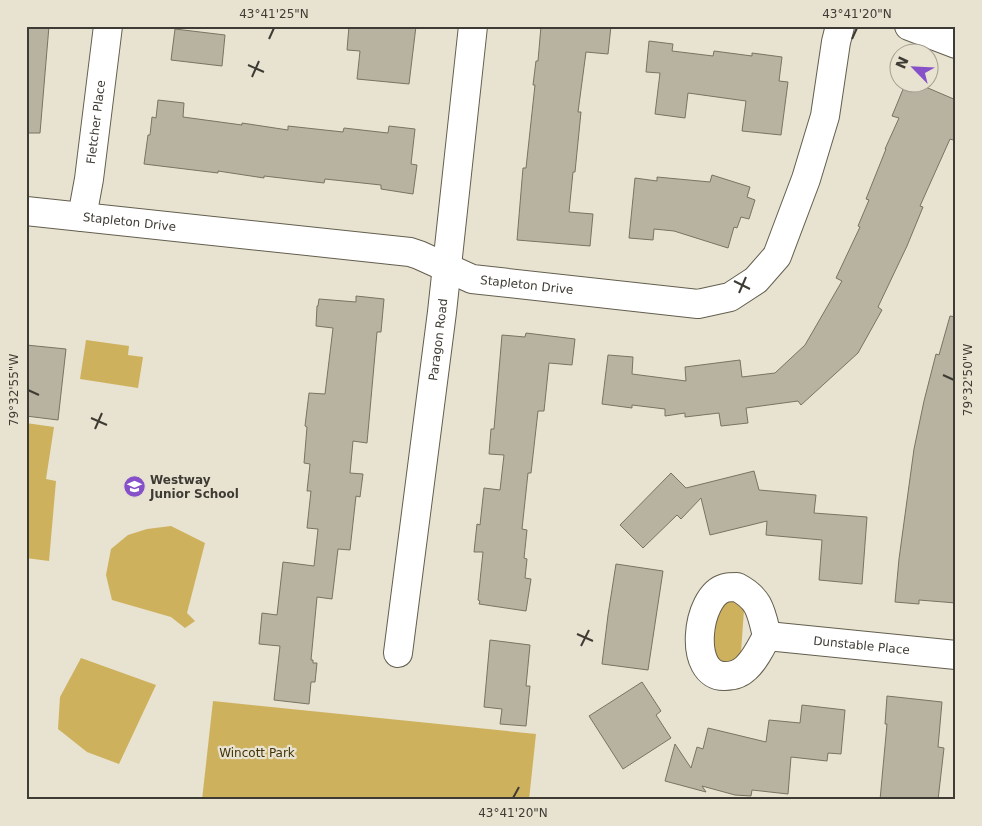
<svg xmlns="http://www.w3.org/2000/svg" width="982" height="826" viewBox="0 0 982 826" font-family="'DejaVu Sans',sans-serif">
<style>
.green{fill:#ceb15d}
.building{fill:#b8b2a1;stroke:#797363}
.lines{fill:none;stroke-linecap:round;stroke-linejoin:round}
.minor-casing{stroke:#635e4e;stroke-width:30}
.minor{stroke:#fff;stroke-width:28}
.ticks{fill:none;stroke:#3e3b34;stroke-width:2}
.labels{text-anchor:middle;dominant-baseline:central;stroke-width:4.5;stroke-linejoin:round;paint-order:stroke}
.street-label{font-size:12px;fill:#3e3b34;stroke:#e8e2d0}
.poi-label{font-size:12px;font-weight:bold;fill:#3e3b34;stroke:#e8e2d0;text-anchor:start}
.park-label{font-size:12px;fill:#423408;stroke:#e8e2d0}
.neatline{fill:none;stroke:#3e3b34;stroke-width:2}
.ticks-label{font-size:12px;text-anchor:middle;fill:#3e3b34}
</style>
<rect width="100%" height="100%" fill="#e8e2d0"/>
<g class="green">
<path d="M 86,340 L 129,346 L 128,355 L 143,357 L 138,388 L 80,379 Z"/>
<path d="M 26,423 L 54,427 L 46,479 L 56,481 L 49,561 L 26,558 Z"/>
<path d="M 171,526 L 205,543 L 187,613 L 195,621 L 185,628 L 171,617 L 112,600 L 106,575 L 111,549 L 128,535 L 147,529 Z"/>
<path d="M 726,598 L 741,603 L 744,610 L 741,652 L 738,661 L 731,665 L 717,663 L 713,651 L 716,610 Z"/>
<path d="M 81,658 L 156,685 L 119,764 L 87,752 L 58,729 L 60,697 Z"/>
<path d="M 213,701 L 536,734 L 529,800 L 202,800 Z"/>
</g>
<g class="building">
<path d="M 26,26 L 49,26 L 40,133 L 26,133 Z"/>
<path d="M 349,26 L 416,26 L 409,84 L 357,79 L 360,51 L 347,50 Z"/>
<path d="M 541,26 L 611,26 L 608,54 L 586,52 L 578,112 L 581,112 L 575,172 L 573,172 L 569,212 L 593,214 L 590,246 L 517,240 L 523,168 L 526,168 L 535,85 L 533,85 L 536,61 L 538,61 Z"/>
<path d="M 175,29 L 225,35 L 222,66 L 171,60 Z"/>
<path d="M 649,41 L 673,44 L 672,51 L 713,56 L 714,51 L 752,56 L 752,53 L 782,57 L 779,81 L 788,82 L 781,135 L 742,131 L 746,101 L 688,93 L 685,118 L 655,114 L 660,73 L 646,72 Z"/>
<path d="M 906,82 L 914,82 L 956,100 L 956,141 L 950,139 L 920,206 L 923,207 L 907,246 L 878,307 L 882,310 L 858,353 L 801,405 L 798,401 L 746,408 L 748,423 L 721,426 L 719,413 L 685,417 L 685,413 L 665,416 L 665,409 L 632,405 L 632,408 L 602,404 L 608,355 L 633,357 L 632,374 L 686,381 L 685,367 L 740,360 L 742,377 L 775,373 L 805,345 L 842,281 L 836,278 L 860,227 L 858,226 L 869,200 L 866,199 L 886,149 L 885,149 L 899,118 L 892,116 Z"/>
<path d="M 158,100 L 184,103 L 183,117 L 242,125 L 242,123 L 288,130 L 288,126 L 343,132 L 344,128 L 388,133 L 389,126 L 415,129 L 411,164 L 417,165 L 413,194 L 381,189 L 381,185 L 325,179 L 324,183 L 264,176 L 264,178 L 218,171 L 218,173 L 144,164 L 148,135 L 150,135 L 152,117 L 156,118 Z"/>
<path d="M 712,175 L 750,187 L 747,197 L 755,200 L 749,219 L 741,217 L 737,228 L 734,227 L 728,248 L 674,231 L 654,229 L 653,240 L 629,238 L 635,178 L 657,181 L 657,177 L 710,182 Z"/>
<path d="M 356,296 L 384,299 L 381,332 L 377,332 L 367,443 L 353,441 L 350,473 L 363,474 L 360,497 L 356,496 L 350,550 L 338,549 L 332,599 L 317,597 L 311,660 L 313,660 L 313,663 L 317,663 L 315,682 L 311,682 L 309,704 L 274,700 L 280,646 L 259,644 L 262,613 L 277,615 L 283,562 L 314,566 L 318,529 L 307,528 L 311,491 L 307,491 L 310,464 L 304,463 L 307,427 L 305,426 L 309,393 L 325,394 L 333,328 L 316,326 L 317,306 L 318,306 L 319,299 L 356,302 Z"/>
<path d="M 950,316 L 956,317 L 956,603 L 919,600 L 919,604 L 895,602 L 899,559 L 914,449 L 924,401 L 936,354 L 939,355 Z"/>
<path d="M 526,333 L 575,339 L 572,365 L 549,363 L 544,411 L 538,411 L 531,473 L 528,473 L 522,529 L 527,530 L 524,558 L 527,559 L 525,578 L 531,579 L 526,611 L 479,604 L 480,601 L 478,600 L 483,552 L 474,552 L 477,524 L 480,525 L 484,488 L 500,490 L 504,455 L 489,454 L 491,429 L 494,429 L 502,335 L 525,337 Z"/>
<path d="M 26,345 L 66,349 L 58,420 L 26,416 Z"/>
<path d="M 754,471 L 759,490 L 816,495 L 814,513 L 867,517 L 862,584 L 819,580 L 822,540 L 766,535 L 767,521 L 710,535 L 701,498 L 681,519 L 677,515 L 643,548 L 620,525 L 671,473 L 686,488 Z"/>
<path d="M 616,564 L 663,571 L 648,670 L 602,664 L 608,615 Z"/>
<path d="M 490,640 L 530,645 L 526,686 L 530,686 L 526,726 L 500,724 L 502,709 L 484,707 Z"/>
<path d="M 642,682 L 661,711 L 656,715 L 671,738 L 623,769 L 589,716 Z"/>
<path d="M 887,696 L 942,702 L 938,747 L 944,748 L 938,800 L 880,800 L 887,724 L 885,724 Z"/>
<path d="M 802,705 L 845,710 L 841,754 L 828,753 L 827,761 L 791,757 L 788,794 L 752,790 L 751,796 L 735,795 L 702,786 L 706,792 L 665,781 L 675,744 L 691,768 L 697,747 L 703,749 L 708,728 L 766,742 L 769,720 L 800,723 Z"/>
</g>
<g class="lines">
<defs>
<g id="minor">
<path d="M 909,26 L 956,44"/>
<path id="s1" d="M 26,211 L 410,252 L 419,255 L 472,279 L 698,304 L 730,297 L 756,280 L 777,256 L 806,179 L 825,116 L 836,42 L 840,26"/>
<path id="s2" d="M 82,217 L 89,179 L 108,26"/>
<path d="M 737,587 C 760,599 761,612 767,636 C 761,647 755,660 746,668 C 740,674 733,676 725,676 C 687,677 696,596 725,588 C 729,587 733,587 737,587 Z"/>
<path id="s3" d="M 767,636 L 956,655"/>
<path id="s4" d="M 398,653 L 442,312 L 473,26"/>
</g>
</defs>
<use href="#minor" class="minor-casing"/>
<use href="#minor" class="minor"/>
</g>
<path class="ticks" d="M 269,39 L 274,28M 852,39 L 857,28M 248,65 L 264,72M 252,77 L 259,61M 734,281 L 750,289M 739,293 L 746,277M 943,375 L 954,380M 28,390 L 39,395M 91,418 L 107,425M 95,429 L 102,413M 577,634 L 593,641M 581,646 L 589,630M 513,798 L 519,787"/>
<defs>
<symbol id="school-disc" viewBox="-11 -11 22 22"><circle r="9.5" fill="#8550c8" stroke="#e8e2d0"/><path d="M0-5L7-2L0 1L-7-2ZM-4 1L0 2.5L4 1V4Q0 6-4 4Z" fill="#fff"/></symbol>
</defs>
<g fill-rule="evenodd">
<use href="#school-disc" x="122" y="474" width="25" height="25"/>
</g>
<g class="labels">
<g class="street-label">
<text stroke="none"><textPath href="#s2" startOffset="96">Fletcher Place</textPath></text>
<text stroke="none"><textPath href="#s1" startOffset="104">Stapleton Drive</textPath></text>
<text stroke="none"><textPath href="#s1" startOffset="509">Stapleton Drive</textPath></text>
<text stroke="none"><textPath href="#s4" startOffset="316">Paragon Road</textPath></text>
<text stroke="none"><textPath href="#s3" startOffset="95">Dunstable Place</textPath></text>
</g>
<g class="poi-label">
<text x="150" y="480">Westway<tspan x="150" dy="14">Junior School</tspan></text>
</g>
<g class="park-label">
<text x="257" y="753">Wincott Park</text>
</g>
</g>
<rect width="982" height="826" fill="none" stroke="#e8e2d0" stroke-width="55"/>
<g transform="translate(914 68) rotate(294)"><circle r="24" fill="#e8e2d0" stroke="#a49f92"/>
<path d="M0-4L9 19L0 12L-9 19Z" fill="#8550c8"/>
<text y="-8" font-size="14" font-weight="bold" text-anchor="middle" fill="#3e3b34">N</text>
</g>
<rect x="28" y="28" width="926" height="770" class="neatline"/>
<g class="ticks-label">
<text x="274" y="18">43°41'25"N</text>
<text x="857" y="18">43°41'20"N</text>
<text transform="translate(968 380) rotate(-90)" y="4">79°32'50"W</text>
<text transform="translate(14 390) rotate(-90)" y="4">79°32'55"W</text>
<text x="513" y="817">43°41'20"N</text>
</g>
</svg>
